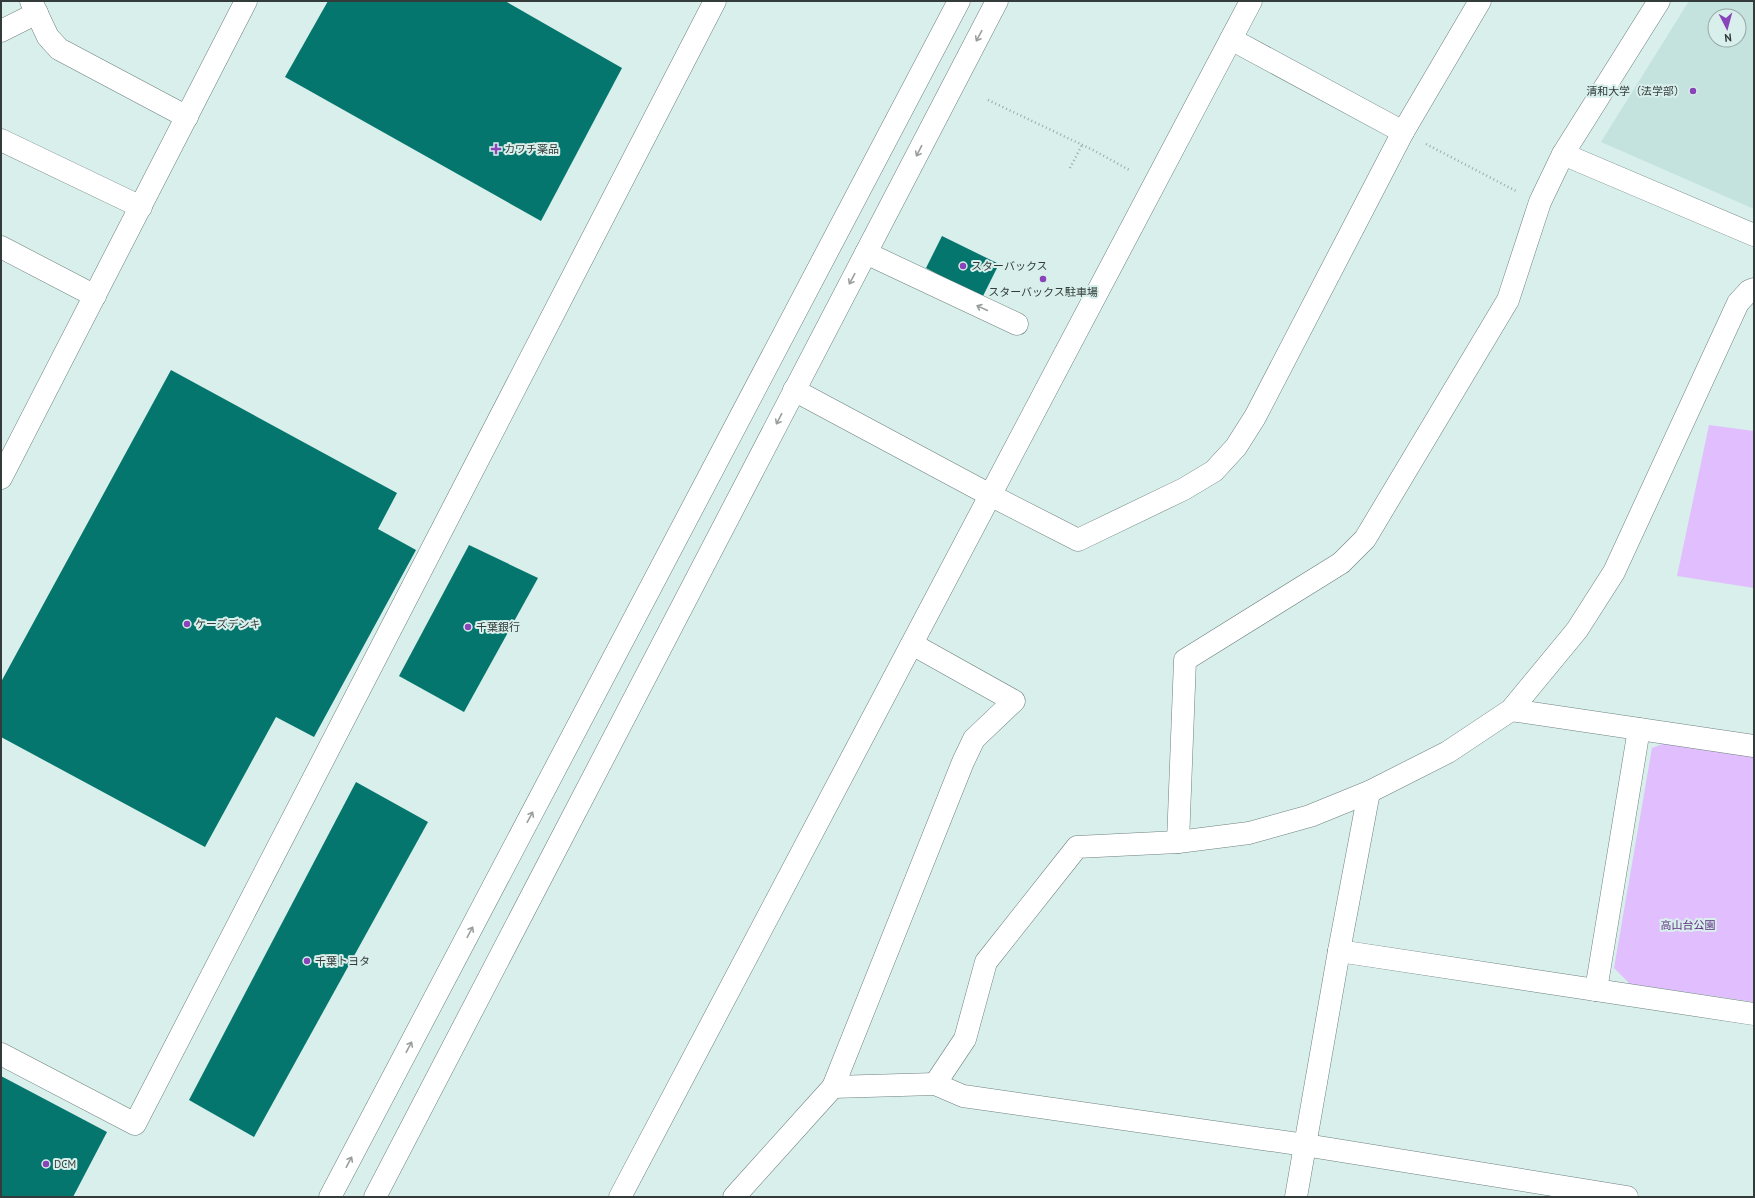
<svg xmlns="http://www.w3.org/2000/svg" width="1755" height="1198" viewBox="0 0 1755 1198" font-family="'PT Sans','Noto Sans JP',sans-serif">
<style>
.built{fill:#c4e3de;fill-rule:evenodd}
.green{fill:#e1bffe}
.building{fill:#04766d}
.lines{fill:none;stroke-linecap:round;stroke-linejoin:round}
.minor-casing{stroke:#6d817e;stroke-width:23}
.path{stroke:#99aba7;stroke-width:2.5;stroke-dasharray:1 3;stroke-linecap:butt}
.minor{stroke:#fff;stroke-width:22}
.oneway{stroke:#999e9c}
.poi-dot{fill:#8844b8;stroke:#d8efeb;stroke-width:1.5}
.labels{text-anchor:middle;dominant-baseline:central;stroke-width:4;stroke-linejoin:round;paint-order:stroke}
.poi-label{font-size:11px;fill:#333c3a;stroke:#d8efeb;text-anchor:start}
.park-label{font-size:11px;fill:#5e2c81;stroke:#d8efeb}
</style>
<rect width="100%" height="100%" fill="#d8efeb"/>
<path class="built" d="M 1689,1 L 1754,1 L 1754,209 L 1601,142 ZM 1715,16 L 1739,16 L 1739,40 L 1715,40 Z"/>
<g class="green">
<path d="M 1709,425 L 1754,431 L 1754,588 L 1677,576 Z"/>
<path d="M 1673,740 L 1754,752 L 1754,1002 L 1630,984 L 1614,968 L 1652,748 Z"/>
</g>
<g class="building">
<path d="M 328,1 L 505,1 L 622,68 L 541,221 L 285,77 Z"/>
<path d="M 942,236 L 999,264 L 982,298 L 926,268 Z"/>
<path d="M 171,370 L 397,493 L 378,529 L 416,550 L 314,737 L 276,717 L 205,847 L 1,737 L 1,682 Z"/>
<path d="M 469,545 L 538,578 L 464,712 L 399,676 Z"/>
<path d="M 356,782 L 428,822 L 254,1137 L 189,1100 Z"/>
<path d="M 1,1076 L 107,1132 L 73,1197 L 1,1197 Z"/>
</g>
<g class="lines">
<defs>
<g id="minor">
<path d="M 31,1 L 48,37 L 59,49 L 187,117"/>
<path d="M 1,31 L 37,13"/>
<path d="M 1231,39 L 1403,132"/>
<path d="M 1,140 L 141,207"/>
<path d="M 1563,154 L 1754,235"/>
<path d="M 1,247 L 95,296"/>
<path d="M 866,253 L 1017,324"/>
<path d="M 794,390 L 990,495 L 1078,540 L 1184,489 L 1214,471 L 1236,447 L 1255,417 L 1403,132 L 1480,1"/>
<path d="M 1,478 L 246,1"/>
<path d="M 1511,710 L 1754,746"/>
<path d="M 1178,842 L 1185,660 L 1341,563 L 1365,539 L 1508,300 L 1540,202 L 1563,154 L 1659,1"/>
<path d="M 1339,951 L 1754,1014"/>
<path d="M 1596,990 L 1639,729"/>
<path d="M 1,1054 L 135,1124 L 715,1"/>
<path d="M 935,1084 L 965,1039 L 986,962 L 1077,847 L 1178,842 L 1249,833 L 1310,816 L 1369,792 L 1448,752 L 1511,710 L 1577,630 L 1614,572 L 1738,303 L 1749,291 L 1754,289"/>
<path d="M 833,1087 L 935,1084 L 963,1096 L 1305,1145 L 1627,1197"/>
<path d="M 330,1197 L 959,1"/>
<path d="M 375,1197 L 997,1"/>
<path d="M 620,1197 L 1251,1"/>
<path d="M 734,1197 L 833,1087 L 963,762 L 974,739 L 1014,701 L 912,644"/>
<path d="M 1296,1197 L 1339,951 L 1369,792"/>
</g>
</defs>
<use href="#minor" class="minor-casing"/>
<g class="path">
<path d="M 988,100 L 1093,150 L 1131,171"/>
<path d="M 1426,144 L 1516,191"/>
<path d="M 1070,168 L 1082,145"/>
</g>
<use href="#minor" class="minor"/>
</g>
<defs><path id="oneway-shaft" d="M-6 0H5M1.5-3L5.5 0L1.5 3" fill="none" stroke-width="1.6" stroke-linecap="round" stroke-linejoin="round"/></defs>
<g class="oneway">
<use href="#oneway-shaft" transform="translate(979 36) rotate(118)"/>
<use href="#oneway-shaft" transform="translate(919 151) rotate(117)"/>
<use href="#oneway-shaft" transform="translate(852 279) rotate(118)"/>
<use href="#oneway-shaft" transform="translate(982 308) rotate(-155)"/>
<use href="#oneway-shaft" transform="translate(779 419) rotate(117)"/>
<use href="#oneway-shaft" transform="translate(530 817) rotate(-62)"/>
<use href="#oneway-shaft" transform="translate(470 932) rotate(-62)"/>
<use href="#oneway-shaft" transform="translate(409 1047) rotate(-62)"/>
<use href="#oneway-shaft" transform="translate(349 1162) rotate(-62)"/>
</g>
<g class="poi-dot">
<circle cx="1693" cy="91" r="4"/>
<path d="M494 143h4v4h4v4h-4v4h-4v-4h-4v-4h4z"/>
<circle cx="963" cy="266" r="4"/>
<circle cx="1043" cy="279" r="4"/>
<circle cx="187" cy="624" r="4"/>
<circle cx="468" cy="627" r="4"/>
<circle cx="307" cy="961" r="4"/>
<circle cx="46" cy="1164" r="4"/>
</g>
<g class="labels">
<g class="poi-label">
<text x="1685" y="91" text-anchor="end">清和大学（法学部）</text>
<text x="504" y="149">カワチ薬品</text>
<text x="971" y="266">スターバックス</text>
<text x="1043" y="292" text-anchor="middle">スターバックス駐車場</text>
<text x="195" y="624">ケーズデンキ</text>
<text x="476" y="627">千葉銀行</text>
<text x="315" y="961">千葉トヨタ</text>
<text x="54" y="1164">DCM</text>
</g>
<g class="park-label">
<text x="1688" y="925">高山台公園</text>
</g>
</g>
<rect width="1755" height="1198" fill="none" stroke="#333c3a" stroke-width="4"/>
<g transform="translate(1727 28) rotate(174)"><circle r="19" fill="#d8efeb" stroke="#96a7a4"/>
<path d="M0-3L7 15L0 10L-7 15Z" fill="#8844b8"/>
<text y="-6" font-size="11" font-weight="bold" text-anchor="middle" fill="#333c3a">N</text>
</g>
</svg>
